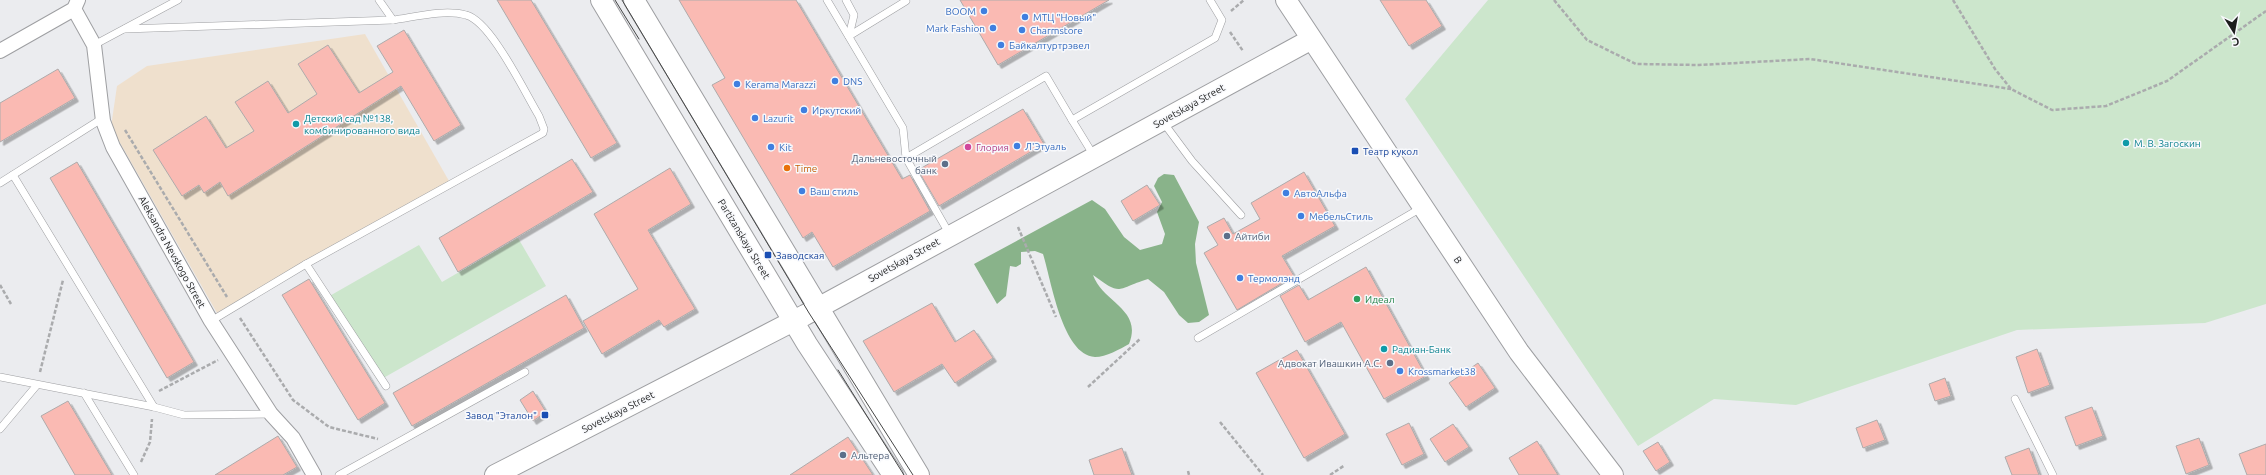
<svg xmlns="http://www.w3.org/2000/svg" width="2266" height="475" viewBox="0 0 2266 475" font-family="Ubuntu,sans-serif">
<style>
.education{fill:#efe0cd}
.green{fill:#cce6cc}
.forest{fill:#89b38a}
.building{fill:#fabab3;stroke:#aeabab;filter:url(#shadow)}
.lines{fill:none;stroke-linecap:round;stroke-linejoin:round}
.lane-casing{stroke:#9e9fa2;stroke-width:8}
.street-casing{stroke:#9e9fa2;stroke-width:16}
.secondary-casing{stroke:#9e9fa2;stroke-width:22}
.path{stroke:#aaabad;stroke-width:2.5;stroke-dasharray:4 2;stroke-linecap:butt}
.lane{stroke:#fff;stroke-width:7}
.street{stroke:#fff;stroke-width:14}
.secondary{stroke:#fff;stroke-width:20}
.tram{stroke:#464747;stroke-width:1}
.shop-dot{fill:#3f7fe0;stroke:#f8f9fc;stroke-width:1.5}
.culture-dot{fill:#0f9aa8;stroke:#f8f9fc;stroke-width:1.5}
.hotel-dot{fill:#d1479c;stroke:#f8f9fc;stroke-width:1.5}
.transit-dot{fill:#1a4fb4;stroke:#f8f9fc;stroke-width:1.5}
.service-dot{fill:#5c6f8a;stroke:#f8f9fc;stroke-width:1.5}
.food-dot{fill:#e8710a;stroke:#f8f9fc;stroke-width:1.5}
.leisure-dot{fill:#2e9e5b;stroke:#f8f9fc;stroke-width:1.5}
.labels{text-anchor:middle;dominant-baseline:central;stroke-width:3;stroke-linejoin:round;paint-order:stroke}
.shop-label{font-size:10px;fill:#366cbe;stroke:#f8f9fc;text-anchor:start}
.street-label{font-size:10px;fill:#1c1d1d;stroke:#f8f9fc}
.culture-label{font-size:10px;fill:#0d838f;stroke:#f8f9fc;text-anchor:start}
.hotel-label{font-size:10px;fill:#b23c85;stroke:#f8f9fc;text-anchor:start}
.transit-label{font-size:10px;fill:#164399;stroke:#f8f9fc;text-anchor:start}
.service-label{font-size:10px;fill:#4e5e75;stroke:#f8f9fc;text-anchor:end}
.food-label{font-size:10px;fill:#c56008;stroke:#f8f9fc;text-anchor:start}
.leisure-label{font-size:10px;fill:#27864d;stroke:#f8f9fc;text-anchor:start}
</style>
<defs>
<filter id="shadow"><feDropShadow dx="3.5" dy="3.5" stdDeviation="0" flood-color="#0004"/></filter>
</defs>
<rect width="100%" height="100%" fill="#ebecef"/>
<path class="education" d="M 365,34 L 449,181 L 217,313 L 111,127 L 117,86 L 147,66 Z"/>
<g class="green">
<path d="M 1488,0 L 2266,0 L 2266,304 L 2205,323 L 2017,330 L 1796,405 L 1714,399 L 1638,446 L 1405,99 Z"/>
<path d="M 518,238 L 546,286 L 378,381 L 326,298 L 419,245 L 442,282 Z"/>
</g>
<path class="forest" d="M 1164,174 L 1174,175 L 1199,222 L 1195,244 L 1196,263 L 1209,315 L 1199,322 L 1188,323 L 1179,315 L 1164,292 L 1148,279 C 1115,289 1123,297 1093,275 C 1103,303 1143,309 1129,344 C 1120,349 1106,357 1095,357 C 1062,355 1051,279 1043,254 L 1035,251 L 1021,252 L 1021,264 L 1016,267 L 1010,266 L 1006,296 L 997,304 L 974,264 L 1092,200 L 1105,209 L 1124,237 L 1140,250 L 1162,244 L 1165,234 L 1157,212 L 1162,202 L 1154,186 L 1158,178 Z"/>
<g class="building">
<path d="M 497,0 L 531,0 L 617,143 L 591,158 Z"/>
<path d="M 679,0 L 796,0 L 902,179 L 910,175 L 930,211 L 833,267 L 812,232 L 803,238 L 712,85 L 725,78 Z"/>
<path d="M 960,0 L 1109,0 L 998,65 Z"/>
<path d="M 1380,0 L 1426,0 L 1442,26 L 1409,46 Z"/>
<path d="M 404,30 L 461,125 L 434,141 L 401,86 L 228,196 L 220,182 L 204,193 L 199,185 L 182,196 L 153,150 L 206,116 L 226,148 L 254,131 L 235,102 L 268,81 L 288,113 L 317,94 L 298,64 L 328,45 L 359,93 L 393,72 L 377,46 Z"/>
<path d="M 58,69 L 75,98 L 0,142 L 0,103 Z"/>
<path d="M 1023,109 L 1044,144 L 939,206 L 918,170 Z"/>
<path d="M 572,159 L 593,192 L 458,272 L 439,238 Z"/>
<path d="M 77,162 L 194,362 L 167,378 L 50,178 Z"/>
<path d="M 670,168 L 691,204 L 648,230 L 695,309 L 664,327 L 659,320 L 602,354 L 583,321 L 638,289 L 594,214 Z"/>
<path d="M 1304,172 L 1335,226 L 1282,256 L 1294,276 L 1237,310 L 1204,253 L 1218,245 L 1207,227 L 1224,218 L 1233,234 L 1260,219 L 1251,203 Z"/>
<path d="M 1147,185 L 1160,205 L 1133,221 L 1121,201 Z"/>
<path d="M 1366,267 L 1426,376 L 1384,399 L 1341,322 L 1305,342 L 1280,296 L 1299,285 L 1308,300 Z"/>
<path d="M 309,279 L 385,403 L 358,420 L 282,295 Z"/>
<path d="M 566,295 L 584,328 L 412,426 L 393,393 Z"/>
<path d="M 932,303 L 955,342 L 974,330 L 993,358 L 955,383 L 942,364 L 894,392 L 863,341 Z"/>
<path d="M 2037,349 L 2050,385 L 2028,393 L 2016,357 Z"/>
<path d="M 1297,350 L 1345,434 L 1304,458 L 1256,373 Z"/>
<path d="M 1478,363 L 1495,388 L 1466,407 L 1449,383 Z"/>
<path d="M 1945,378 L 1951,396 L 1935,401 L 1929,384 Z"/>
<path d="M 533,391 L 546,412 L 533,421 L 520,400 Z"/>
<path d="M 68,401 L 112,475 L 75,475 L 41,416 Z"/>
<path d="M 2092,407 L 2103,436 L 2076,446 L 2065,417 Z"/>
<path d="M 1877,420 L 1885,440 L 1863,448 L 1856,428 Z"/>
<path d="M 1409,423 L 1424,454 L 1402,465 L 1386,434 Z"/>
<path d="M 1453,424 L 1469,447 L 1445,462 L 1430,439 Z"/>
<path d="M 278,436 L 297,467 L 283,475 L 215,475 Z"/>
<path d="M 848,437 L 873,475 L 790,475 Z"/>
<path d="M 2199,438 L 2209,465 L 2186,474 L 2176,446 Z"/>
<path d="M 1537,441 L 1558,475 L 1519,475 L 1509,458 Z"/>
<path d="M 1658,442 L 1670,462 L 1656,471 L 1643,451 Z"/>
<path d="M 2266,444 L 2266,475 L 2247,475 L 2239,454 Z"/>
<path d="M 1122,448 L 1132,475 L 1094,475 L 1089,460 Z"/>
<path d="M 2029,448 L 2039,475 L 2012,475 L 2005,457 Z"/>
</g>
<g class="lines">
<defs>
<g id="lane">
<path d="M 827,0 L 903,128 L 906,158 L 950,235"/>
<path d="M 846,0 L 854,15 L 849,36"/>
<path d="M 125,29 L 393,20 L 379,0"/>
<path d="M 849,36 L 906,1"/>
<path d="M 94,45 L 178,0"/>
<path d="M 1163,122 L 1192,161 L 1241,215"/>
<path d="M 1094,156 L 1072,120 L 1215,38 L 1222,20 L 1210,0"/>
<path d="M 906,158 L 1046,76 L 1072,120"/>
<path d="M 13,175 L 154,407"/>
<path d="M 0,183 L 103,118"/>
<path d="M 306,264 L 386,386"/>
<path d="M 211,321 L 306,264 L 543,133 L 544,129 L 539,116 C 525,93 491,21 466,15 C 444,9 415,17 393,20"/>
<path d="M 1198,338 L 1421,208"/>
<path d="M 0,377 L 154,407 L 184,415 L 271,414"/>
<path d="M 84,393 L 134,475"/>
<path d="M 2015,399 L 2053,475"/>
<path d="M 0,429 L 37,385"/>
<path d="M 339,475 L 525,372"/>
</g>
<g id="street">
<path d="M 74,9 L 94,45 L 103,121 L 113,147 L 211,321 L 271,414 L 293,438 L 314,475"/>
<path d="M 0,51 L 74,9 L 78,0"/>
</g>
<g id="secondary">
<path d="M 601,0 L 807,344 L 893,475"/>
<path d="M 634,0 L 919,475"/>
<path d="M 1286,0 L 1519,352 L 1613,475"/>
<path d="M 495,475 L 805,315 L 1310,40"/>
</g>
</defs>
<use href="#lane" class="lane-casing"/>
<use href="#street" class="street-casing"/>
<use href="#secondary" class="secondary-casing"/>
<g class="path">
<path d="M 1554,0 L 1587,40 L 1636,64 L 1699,65 L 1810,59 L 2011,89"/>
<path d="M 1953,0 L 1995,69 L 2011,89 L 2052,110 L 2106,106 L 2167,81 L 2266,11"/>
<path d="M 1231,11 L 1244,0"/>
<path d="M 1230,32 L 1243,51"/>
<path d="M 125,130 L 227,297"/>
<path d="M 1018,227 L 1056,317"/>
<path d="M 0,285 L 11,304"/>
<path d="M 240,318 L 293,400 L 329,427 L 378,439"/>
<path d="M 40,372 L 63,280"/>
<path d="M 1088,387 L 1140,339"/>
<path d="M 159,391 L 218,360"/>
<path d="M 1220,422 L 1263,475"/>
<path d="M 141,462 L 150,442 L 152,419"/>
<path d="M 1188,471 L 1189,475"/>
<path d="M 1330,475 L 1345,465"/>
</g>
<use href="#lane" class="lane"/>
<use href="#street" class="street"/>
<use href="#secondary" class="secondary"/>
<g class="tram">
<path d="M 615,0 L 639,39"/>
<path d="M 622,0 L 809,313 L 913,475"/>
<path d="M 838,370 L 904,475"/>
</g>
</g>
<g class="shop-dot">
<circle cx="984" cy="11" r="4"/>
<circle cx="1025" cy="17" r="4"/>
<circle cx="993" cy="28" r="4"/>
<circle cx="1022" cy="30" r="4"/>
<circle cx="1001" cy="45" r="4"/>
<circle cx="835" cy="81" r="4"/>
<circle cx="737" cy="84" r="4"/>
<circle cx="804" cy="110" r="4"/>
<circle cx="755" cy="118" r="4"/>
<circle cx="1017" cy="146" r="4"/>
<circle cx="771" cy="147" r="4"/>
<circle cx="802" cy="191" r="4"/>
<circle cx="1286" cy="193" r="4"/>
<circle cx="1301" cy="216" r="4"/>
<circle cx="1240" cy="278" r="4"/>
<circle cx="1400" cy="371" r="4"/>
</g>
<g class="culture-dot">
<circle cx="296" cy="124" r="4"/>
<circle cx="2126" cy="143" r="4"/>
<circle cx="1384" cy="349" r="4"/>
</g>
<circle class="hotel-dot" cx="968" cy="147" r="4"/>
<g class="transit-dot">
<rect x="1351" y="147" width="8" height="8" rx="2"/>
<rect x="764" y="251" width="8" height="8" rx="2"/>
<rect x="541" y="411" width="8" height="8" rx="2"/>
</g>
<g class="service-dot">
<circle cx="945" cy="164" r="4"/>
<circle cx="1227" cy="236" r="4"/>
<circle cx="1390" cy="363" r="4"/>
<circle cx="843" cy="455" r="4"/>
</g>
<circle class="food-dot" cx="787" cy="168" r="4"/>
<circle class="leisure-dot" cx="1357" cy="299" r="4"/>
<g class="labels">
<g class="shop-label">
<text x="976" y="11" text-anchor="end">BOOM</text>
<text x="1033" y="17">МТЦ "Новый"</text>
<text x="985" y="28" text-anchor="end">Mark Fashion</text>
<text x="1030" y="30">Charmstore</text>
<text x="1009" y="45">Байкалтуртрэвел</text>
<text x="843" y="81">DNS</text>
<text x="745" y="84">Kerama Marazzi</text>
<text x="812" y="110">Иркутский</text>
<text x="763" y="118">Lazurit</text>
<text x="1025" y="146">Л'Этуаль</text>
<text x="779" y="147">Kit</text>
<text x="810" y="191">Ваш стиль</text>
<text x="1294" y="193">АвтоАльфа</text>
<text x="1309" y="216">МебельСтиль</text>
<text x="1248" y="278">Термолэнд</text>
<text x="1408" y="371">Krossmarket38</text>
</g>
<g class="street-label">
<text transform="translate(1189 106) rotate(-29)">Sovetskaya Street</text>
<text transform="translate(744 239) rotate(59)">Partizanskaya Street</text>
<text transform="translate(172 252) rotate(61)">Aleksandra Nevskogo Street</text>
<text transform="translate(904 260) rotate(-29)">Sovetskaya Street</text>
<text transform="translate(1458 260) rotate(56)">B</text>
<text transform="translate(618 412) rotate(-27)">Sovetskaya Street</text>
</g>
<g class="culture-label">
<text x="304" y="118">Детский сад №138,<tspan x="304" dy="12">комбинированного вида</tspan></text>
<text x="2134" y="143">М. В. Загоскин</text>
<text x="1392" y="349">Радиан-Банк</text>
</g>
<g class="hotel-label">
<text x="976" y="147">Глория</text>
</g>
<g class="transit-label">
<text x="1363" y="151">Театр кукол</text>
<text x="776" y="255">Заводская</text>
<text x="537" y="415" text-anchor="end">Завод "Эталон"</text>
</g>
<g class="service-label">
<text x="937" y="158">Дальневосточный<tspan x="937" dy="12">банк</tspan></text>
<text x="1235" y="236" text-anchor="start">Айтиби</text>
<text x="1382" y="363">Адвокат Ивашкин А.С.</text>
<text x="851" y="455" text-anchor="start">Альтера</text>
</g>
<g class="food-label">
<text x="795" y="168">Time</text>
</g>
<g class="leisure-label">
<text x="1365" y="299">Идеал</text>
</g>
</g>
<g transform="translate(2234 32) rotate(169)" stroke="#f8f9fc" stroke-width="3" paint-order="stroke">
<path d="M0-3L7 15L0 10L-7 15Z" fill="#1c1d1d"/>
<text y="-6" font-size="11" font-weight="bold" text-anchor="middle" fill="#1c1d1d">С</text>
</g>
</svg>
